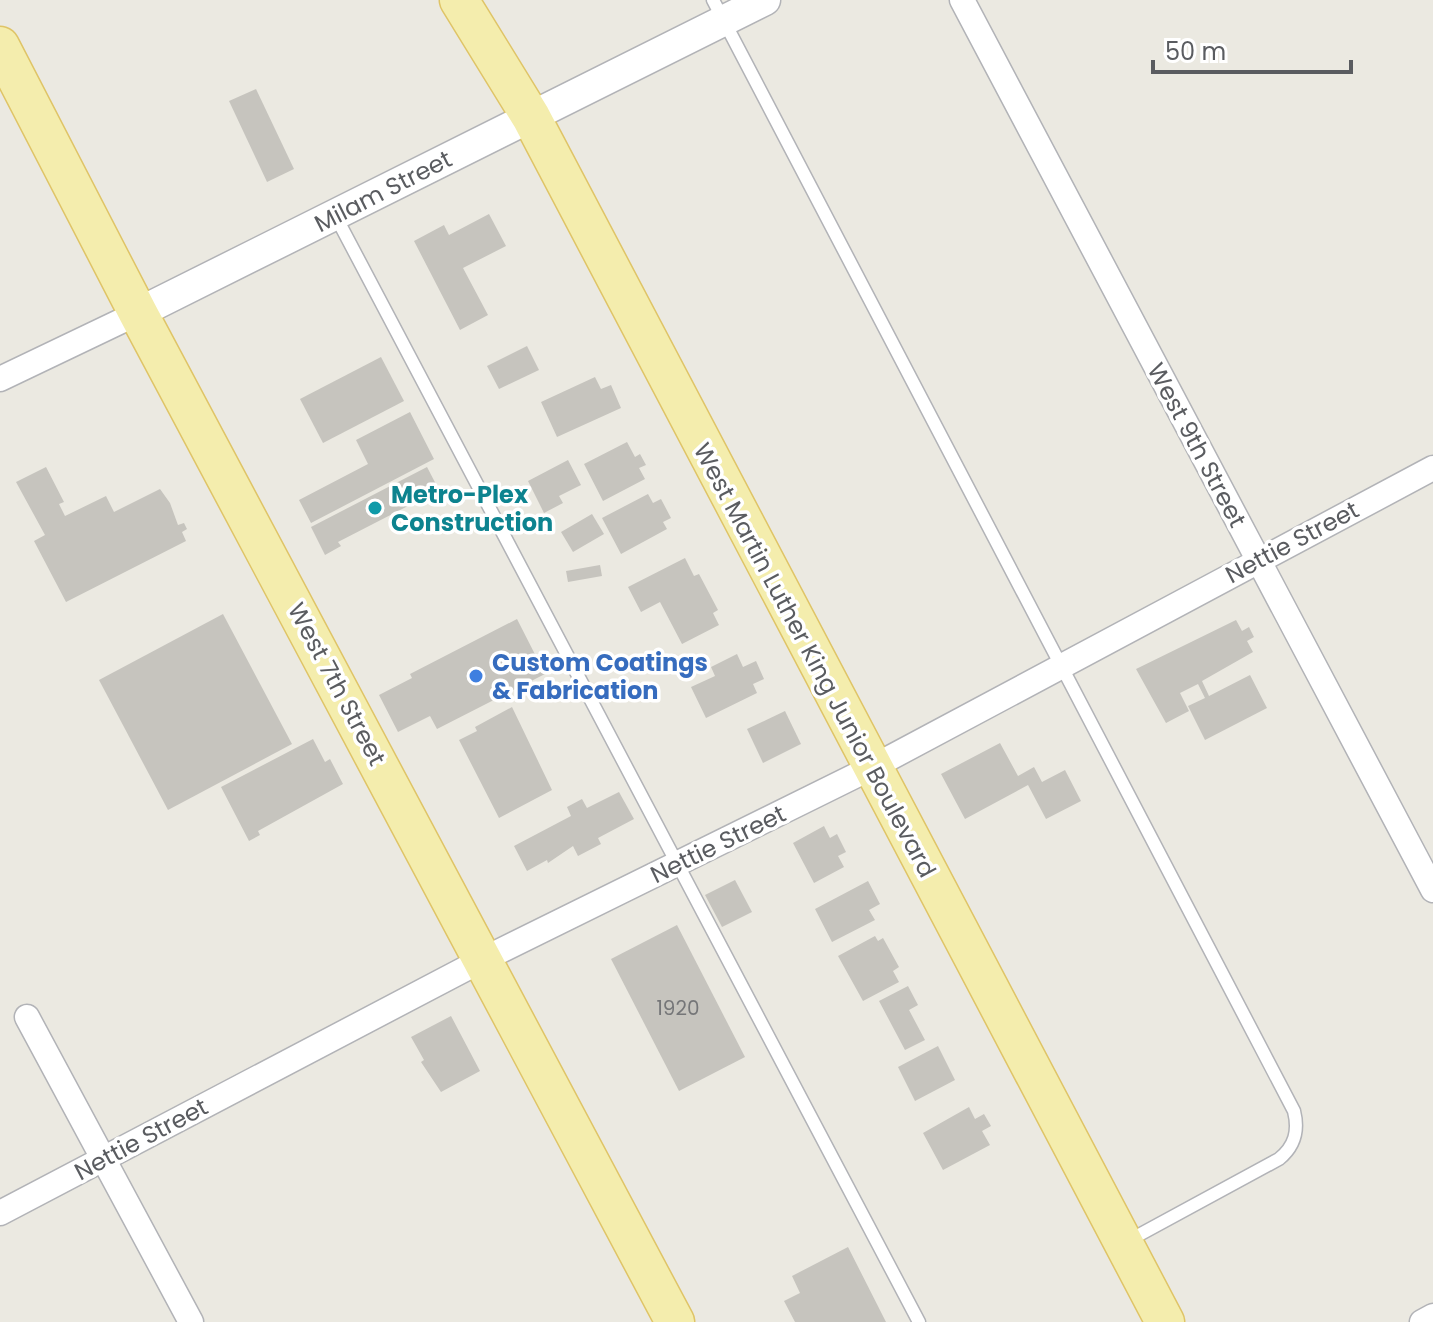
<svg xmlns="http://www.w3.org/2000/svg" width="1433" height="1322" viewBox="0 0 1433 1322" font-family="Poppins,sans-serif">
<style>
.building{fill:#c6c4be}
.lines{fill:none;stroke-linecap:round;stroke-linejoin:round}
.service-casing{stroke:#b2b3b7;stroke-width:15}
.minor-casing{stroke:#b2b3b7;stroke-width:27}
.tertiary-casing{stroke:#b2b3b7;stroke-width:33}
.primary-casing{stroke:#dfc467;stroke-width:41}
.service{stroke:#fff;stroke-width:12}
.minor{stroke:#fff;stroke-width:24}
.tertiary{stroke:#fff;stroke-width:30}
.primary{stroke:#f4edad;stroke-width:38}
.culture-dot{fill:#0f9aa8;stroke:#fff;stroke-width:3}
.shop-dot{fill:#3f7fe0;stroke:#fff;stroke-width:3}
.labels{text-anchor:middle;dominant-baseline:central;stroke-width:7;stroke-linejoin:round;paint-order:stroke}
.number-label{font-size:20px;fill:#757678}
.street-label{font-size:24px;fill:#5a5c60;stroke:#fff}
.culture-label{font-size:24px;font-weight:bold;fill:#0d838f;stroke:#fff;text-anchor:start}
.shop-label{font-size:24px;font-weight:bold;fill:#366cbe;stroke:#fff;text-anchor:start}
</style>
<rect width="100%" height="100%" fill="#ebe9e1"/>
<g class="building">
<path d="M 256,89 L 294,169 L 267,182 L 229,101 Z"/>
<path d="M 489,214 L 506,246 L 463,268 L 488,315 L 460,330 L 414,241 L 444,225 L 449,235 Z"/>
<path d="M 527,346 L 539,370 L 499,389 L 487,366 Z"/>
<path d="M 381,357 L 404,401 L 323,443 L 300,399 Z"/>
<path d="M 595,377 L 601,389 L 611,385 L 621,408 L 557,437 L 541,402 Z"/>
<path d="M 410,412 L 434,459 L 311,523 L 299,500 L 368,464 L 356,440 Z"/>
<path d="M 627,442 L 635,457 L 640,454 L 646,465 L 639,468 L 645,479 L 603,501 L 584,464 Z"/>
<path d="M 568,460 L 581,485 L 559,496 L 563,503 L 544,513 L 528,481 Z"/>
<path d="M 46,467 L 64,502 L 59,504 L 65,516 L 106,496 L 114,512 L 160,489 L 170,503 L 178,525 L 184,523 L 187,529 L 182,532 L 186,541 L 66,602 L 34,541 L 45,535 L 16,482 Z"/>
<path d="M 427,467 L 439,490 L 338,542 L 341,546 L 325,555 L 311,527 Z"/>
<path d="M 648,494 L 653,503 L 661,499 L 671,518 L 663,522 L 667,529 L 621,554 L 602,518 Z"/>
<path d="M 592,514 L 604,534 L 573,552 L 561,532 Z"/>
<path d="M 685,558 L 694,576 L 699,574 L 718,610 L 713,613 L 719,625 L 682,644 L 660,602 L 641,612 L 628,587 Z"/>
<path d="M 600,565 L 602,576 L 568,582 L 566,571 Z"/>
<path d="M 223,614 L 292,744 L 168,810 L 99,680 Z"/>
<path d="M 517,619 L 545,674 L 437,729 L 430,716 L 398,732 L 379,695 L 412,678 L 410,674 Z"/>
<path d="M 1236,620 L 1242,631 L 1249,627 L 1254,637 L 1247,641 L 1253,652 L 1202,681 L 1209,696 L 1250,675 L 1267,708 L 1205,740 L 1188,706 L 1205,698 L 1198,684 L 1180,693 L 1189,711 L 1166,723 L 1136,669 Z"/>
<path d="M 737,654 L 743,667 L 756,661 L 764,679 L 753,684 L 757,693 L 706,718 L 691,687 L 715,676 L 711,667 Z"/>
<path d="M 512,707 L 552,790 L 499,818 L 459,740 L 477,731 L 475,727 Z"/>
<path d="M 785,711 L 801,744 L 763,763 L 747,729 Z"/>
<path d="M 313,739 L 325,762 L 330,759 L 343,784 L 258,831 L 260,835 L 249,841 L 221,787 Z"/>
<path d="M 1000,743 L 1018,776 L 1034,767 L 1042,782 L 1065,770 L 1081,801 L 1046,819 L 1028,785 L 965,819 L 941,774 Z"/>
<path d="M 619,792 L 634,819 L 598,838 L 601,844 L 578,856 L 573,846 L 548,863 L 547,860 L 527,871 L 514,846 L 571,816 L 567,807 L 582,799 L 587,808 Z"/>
<path d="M 824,826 L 830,838 L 837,834 L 846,852 L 838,856 L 844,867 L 814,883 L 793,843 Z"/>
<path d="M 735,880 L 752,912 L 722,927 L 705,895 Z"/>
<path d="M 868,881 L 880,904 L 869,910 L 875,920 L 832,942 L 815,909 Z"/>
<path d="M 677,925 L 745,1057 L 679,1091 L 611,959 Z"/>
<path d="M 875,936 L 878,941 L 883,938 L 899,967 L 893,971 L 899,982 L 863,1001 L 838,956 Z"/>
<path d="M 908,986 L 918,1005 L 909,1010 L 925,1040 L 905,1050 L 879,1001 Z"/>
<path d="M 451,1016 L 480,1071 L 441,1092 L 421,1062 L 424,1060 L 411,1037 Z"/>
<path d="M 938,1046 L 955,1080 L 915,1101 L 898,1067 Z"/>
<path d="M 969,1107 L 975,1119 L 984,1114 L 991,1126 L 982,1131 L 990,1145 L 943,1170 L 923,1133 Z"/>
<path d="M 848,1247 L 886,1322 L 795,1322 L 784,1301 L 800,1293 L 792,1276 Z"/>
</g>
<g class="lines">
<defs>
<g id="service">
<path d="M 713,0 L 1294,1111 C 1299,1131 1295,1146 1279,1159 L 1126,1242"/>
<path d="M 335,215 L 919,1322"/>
</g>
<g id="minor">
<path d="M 962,0 L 1433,890"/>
<path d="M 0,379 L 138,313"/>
<path d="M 27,1017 L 191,1322"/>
<path d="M 0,1213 L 484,959 L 871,768 L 1433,468"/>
<path d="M 1422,1322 L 1433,1316"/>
</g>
<path id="tertiary" d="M 138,313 L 765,0"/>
<g id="primary">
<path d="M 459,0 L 531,117 L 1165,1322"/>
<path d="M 0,46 L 138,313 L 675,1322"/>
</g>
</defs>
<use href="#service" class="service-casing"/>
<use href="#minor" class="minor-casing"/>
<use href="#tertiary" class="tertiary-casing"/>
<use href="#primary" class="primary-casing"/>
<use href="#service" class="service"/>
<use href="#minor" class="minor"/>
<use href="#tertiary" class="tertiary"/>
<use href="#primary" class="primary"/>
</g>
<circle class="culture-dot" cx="375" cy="508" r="8"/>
<circle class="shop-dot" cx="476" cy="676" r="8"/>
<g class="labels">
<g class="number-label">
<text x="678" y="1008">1920</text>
</g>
<g class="street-label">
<text transform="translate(383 191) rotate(-27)">Milam Street</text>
<text transform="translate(1197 445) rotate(62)">West 9th Street</text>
<text transform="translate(1292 542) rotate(-28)">Nettie Street</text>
<text transform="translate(815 660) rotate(62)">West Martin Luther King Junior Boulevard</text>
<text transform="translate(337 684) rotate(62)">West 7th Street</text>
<text transform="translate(718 844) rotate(-26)">Nettie Street</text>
<text transform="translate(141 1139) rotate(-28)">Nettie Street</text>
</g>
<g class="culture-label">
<text x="391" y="494">Metro-Plex<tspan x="391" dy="28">Construction</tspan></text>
</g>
<g class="shop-label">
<text x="492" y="662">Custom Coatings<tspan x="492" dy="28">&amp; Fabrication</tspan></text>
</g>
</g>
<path d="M1153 60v12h198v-12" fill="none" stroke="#5a5c60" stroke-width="4"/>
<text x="1165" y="60" font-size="24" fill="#5a5c60" stroke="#ffffff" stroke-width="6" paint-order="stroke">50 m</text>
</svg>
